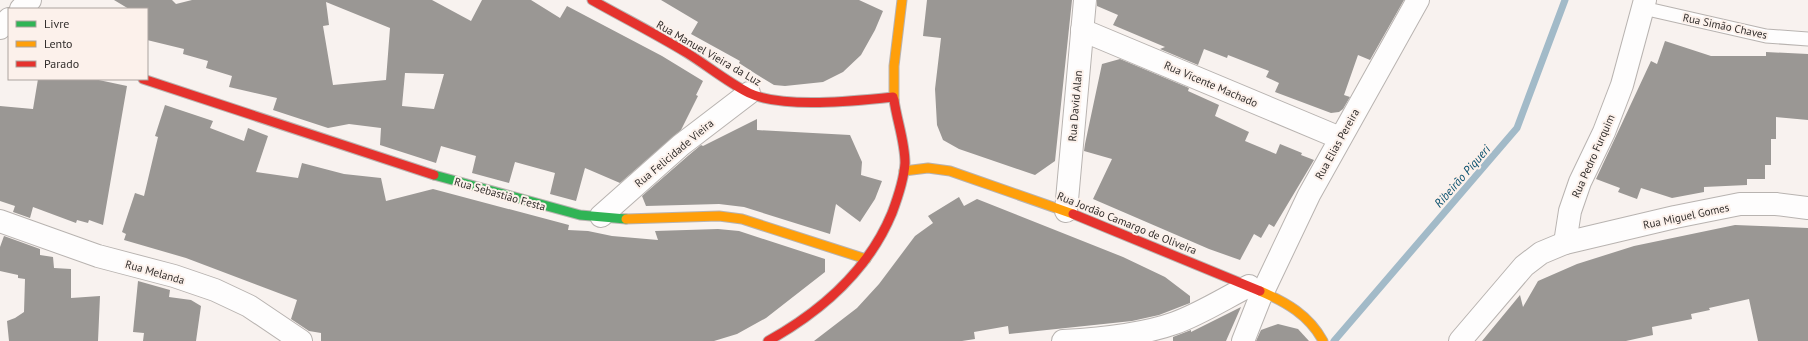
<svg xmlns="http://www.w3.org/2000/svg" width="1808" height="341" viewBox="0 0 1808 341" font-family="'PT Sans',sans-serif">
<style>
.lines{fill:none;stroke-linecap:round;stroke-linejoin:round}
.stream{stroke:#a2bac8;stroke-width:7}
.building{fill:#9a9794;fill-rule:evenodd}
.lane-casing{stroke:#b8b3b0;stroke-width:15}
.street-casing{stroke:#b8b3b0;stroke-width:24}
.fast-casing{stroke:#b8b3b0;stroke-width:11}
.slow-casing{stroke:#b8b3b0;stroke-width:11}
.jam-casing{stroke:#b8b3b0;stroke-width:11}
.lane{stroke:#fefdfd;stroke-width:13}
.street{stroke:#fefdfd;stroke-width:22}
.fast{stroke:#30b455;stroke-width:9}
.slow{stroke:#ff9f0a;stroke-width:9}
.jam{stroke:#e5322d;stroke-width:9}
.labels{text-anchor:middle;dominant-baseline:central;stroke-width:4;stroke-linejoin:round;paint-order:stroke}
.street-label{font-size:11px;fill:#322e2c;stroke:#fcf1eb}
.water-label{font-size:12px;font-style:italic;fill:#08506e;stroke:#fcf1eb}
</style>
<rect width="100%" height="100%" fill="#f8f2ef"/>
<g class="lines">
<path class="stream" d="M 1334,341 L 1517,128 L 1565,0"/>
</g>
<g class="building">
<path d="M 114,0 L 172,0 L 176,4 L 192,0 L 432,0 L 471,21 L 482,0 L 531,0 L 560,18 L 567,6 L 662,56 L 703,81 L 696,95 L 698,96 L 681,130 L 620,183 L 585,168 L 576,201 L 550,194 L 555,173 L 515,162 L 509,183 L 472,173 L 476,156 L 441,146 L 436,163 L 380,145 L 381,128 L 349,124 L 328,128 L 273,110 L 277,98 L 229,87 L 232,76 L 206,68 L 208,61 L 183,54 L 184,49 L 147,40 L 147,9 L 129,9 ZM 326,2 L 390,28 L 386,80 L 333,85 L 323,26 L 329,25 ZM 405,73 L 444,74 L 434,109 L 402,106 Z"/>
<path d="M 661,0 L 859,0 L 883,11 L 875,30 L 861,55 L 843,72 L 823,82 L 785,86 L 774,85 L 756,74 L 739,63 L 740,61 L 691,34 L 698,22 Z"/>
<path d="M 927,0 L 1072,0 L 1055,161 L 1035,175 L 959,149 L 943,140 L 937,125 L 935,89 L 941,38 L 923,36 Z"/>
<path d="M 1097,0 L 1404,0 L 1370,60 L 1358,55 L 1344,95 L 1350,97 L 1343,109 L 1339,112 L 1331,113 L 1275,92 L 1279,83 L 1266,77 L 1269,71 L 1228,55 L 1227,58 L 1204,49 L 1198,65 L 1160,49 L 1165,47 L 1113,25 L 1118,15 L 1097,6 Z"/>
<path d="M 1665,41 L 1711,56 L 1766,56 L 1766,52 L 1808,54 L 1808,120 L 1776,117 L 1776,139 L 1771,139 L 1771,165 L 1765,165 L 1765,179 L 1747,179 L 1747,185 L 1704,187 L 1704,192 L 1672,198 L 1641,188 L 1637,199 L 1618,192 L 1620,188 L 1596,179 L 1651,61 L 1657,64 Z"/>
<path d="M 1120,59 L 1189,88 L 1188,91 L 1219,105 L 1215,116 L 1249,132 L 1245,141 L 1276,154 L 1280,144 L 1302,153 L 1301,155 L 1314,160 L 1274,227 L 1269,224 L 1261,238 L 1254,234 L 1240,260 L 1209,249 L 1093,199 L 1112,159 L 1084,151 L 1085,144 L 1102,64 Z"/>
<path d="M 38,79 L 94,79 L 127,86 L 103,225 L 89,220 L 88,223 L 77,220 L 76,223 L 33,207 L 30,218 L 13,212 L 15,206 L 0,201 L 0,106 L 33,109 Z"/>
<path d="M 165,105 L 213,121 L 210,128 L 244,141 L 248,128 L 268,136 L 256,172 L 298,178 L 302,163 L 344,174 L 381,178 L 386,201 L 433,189 L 569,225 L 568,230 L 588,231 L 612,236 L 658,240 L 655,231 L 718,229 L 739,231 L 825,259 L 825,272 L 766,318 L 737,334 L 714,341 L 321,341 L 321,333 L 309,331 L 291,319 L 297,300 L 186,258 L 124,240 L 126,234 L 122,232 L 135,193 L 144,196 L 158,137 L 155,136 Z"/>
<path d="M 757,119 L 757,130 L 850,135 L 862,162 L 861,175 L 882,181 L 875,199 L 860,222 L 836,204 L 830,234 L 744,207 L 719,204 L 646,206 L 642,196 L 689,155 L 701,145 L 703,146 Z"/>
<path d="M 959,197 L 964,206 L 977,199 L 1123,257 L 1165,277 L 1190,296 L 1190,303 L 1159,315 L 1132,321 L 1009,334 L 1008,326 L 974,332 L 975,339 L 962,341 L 814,341 L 857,308 L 879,284 L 915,236 L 933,223 L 928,216 Z"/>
<path d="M 1735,225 L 1808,228 L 1808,341 L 1758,341 L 1749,299 L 1709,308 L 1710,310 L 1691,314 L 1692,319 L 1652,327 L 1653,335 L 1626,341 L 1482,341 L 1520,295 L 1523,307 L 1538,281 L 1577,264 L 1634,246 Z"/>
<path d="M 4,236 L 40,249 L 40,255 L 53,257 L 54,268 L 71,269 L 71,298 L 100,296 L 98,341 L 9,341 L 7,321 L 15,318 L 24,312 L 25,279 L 18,278 L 18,275 L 0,271 L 0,247 Z"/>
<path d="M 138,281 L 170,290 L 169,297 L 191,300 L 201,306 L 196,341 L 143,341 L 144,333 L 133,332 Z"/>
<path d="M 1241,307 L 1226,341 L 1173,341 L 1173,337 L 1191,330 L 1191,332 Z"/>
<path d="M 1278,324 L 1298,329 L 1309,341 L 1256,341 L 1261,330 Z"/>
</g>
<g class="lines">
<defs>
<path id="lane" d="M 1643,8 L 1766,36 L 1808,39"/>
<g id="street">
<path d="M 21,9 L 30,0"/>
<path d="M 0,28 L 9,19"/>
<path d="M 1082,30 L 1340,138"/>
<path d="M 1066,211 L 1085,0"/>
<path d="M 601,216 L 681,145 L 749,93"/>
<path d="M 0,221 L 98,256 L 174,276 L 215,290 L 249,306 L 301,341"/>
<path d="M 1565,243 L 1570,211 L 1580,182 L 1604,132 L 1622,85 L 1645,0"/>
<path d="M 1063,341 C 1098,339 1142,335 1175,323 C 1200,314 1225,298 1249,286"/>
<path d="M 1243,341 L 1260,298 L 1309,195 L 1418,0"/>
<path d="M 1460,341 L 1524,266 L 1541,253 L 1565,243 L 1675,217 L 1740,204 L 1776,204 L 1808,208"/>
</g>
<path id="fast" d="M 434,175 L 580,215 L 626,219"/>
<g id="slow">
<path d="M 894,100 L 894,66 L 902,0"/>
<path d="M 904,171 L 928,168 L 950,171 L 1073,214"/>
<path d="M 626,219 L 719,216 L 742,219 L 866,259"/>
<path d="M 1260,291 C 1286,302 1309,315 1323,341"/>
</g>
<g id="jam">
<path d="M 592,0 C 624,18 656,34 687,53 C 708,66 727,82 749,93 C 782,109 856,101 893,97"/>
<path d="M 143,79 L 434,175"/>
<path d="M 1073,214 L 1260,291"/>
<path d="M 768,341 C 822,311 868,271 892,213 C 898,197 904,180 905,163 C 905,142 897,121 894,100"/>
</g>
</defs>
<use href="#lane" class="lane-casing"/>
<use href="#street" class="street-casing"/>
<use href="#fast" class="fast-casing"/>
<use href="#slow" class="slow-casing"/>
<use href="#jam" class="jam-casing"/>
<use href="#lane" class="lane"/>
<use href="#street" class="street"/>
<use href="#fast" class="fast"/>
<use href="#slow" class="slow"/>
<use href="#jam" class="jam"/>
</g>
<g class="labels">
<g class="street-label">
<text transform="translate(1725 26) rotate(12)">Rua Simão Chaves</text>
<text transform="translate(709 53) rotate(30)">Rua Manuel Vieira da Luz</text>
<text transform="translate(1211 84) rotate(23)">Rua Vicente Machado</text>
<text transform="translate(1075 106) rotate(-85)">Rua David Alan</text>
<text transform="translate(1337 144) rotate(-61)">Rua Elias Pereira</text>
<text transform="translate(674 153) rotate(-40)">Rua Felicidade Vieira</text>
<text transform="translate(1593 156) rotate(-66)">Rua Pedro Furquim</text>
<text transform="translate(500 194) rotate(16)">Rua Sebastião Festa</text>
<text transform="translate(1686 216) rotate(-12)">Rua Miguel Gomes</text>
<text transform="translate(1127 223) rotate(22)">Rua Jordão Camargo de Oliveira</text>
<text transform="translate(155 272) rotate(16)">Rua Melanda</text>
</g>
<g class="water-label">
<text transform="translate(1462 176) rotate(-49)">Ribeirão Piqueri</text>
</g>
</g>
<rect x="8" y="8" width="140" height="72" fill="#fcf1eb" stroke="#aba39f"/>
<rect x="16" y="21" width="20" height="6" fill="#30b455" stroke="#aba39f"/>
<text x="44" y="28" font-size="12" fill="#322e2c">Livre</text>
<rect x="16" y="41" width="20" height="6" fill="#ff9f0a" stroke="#aba39f"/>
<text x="44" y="48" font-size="12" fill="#322e2c">Lento</text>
<rect x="16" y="61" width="20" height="6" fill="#e5322d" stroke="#aba39f"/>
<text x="44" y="68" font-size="12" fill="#322e2c">Parado</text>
</svg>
